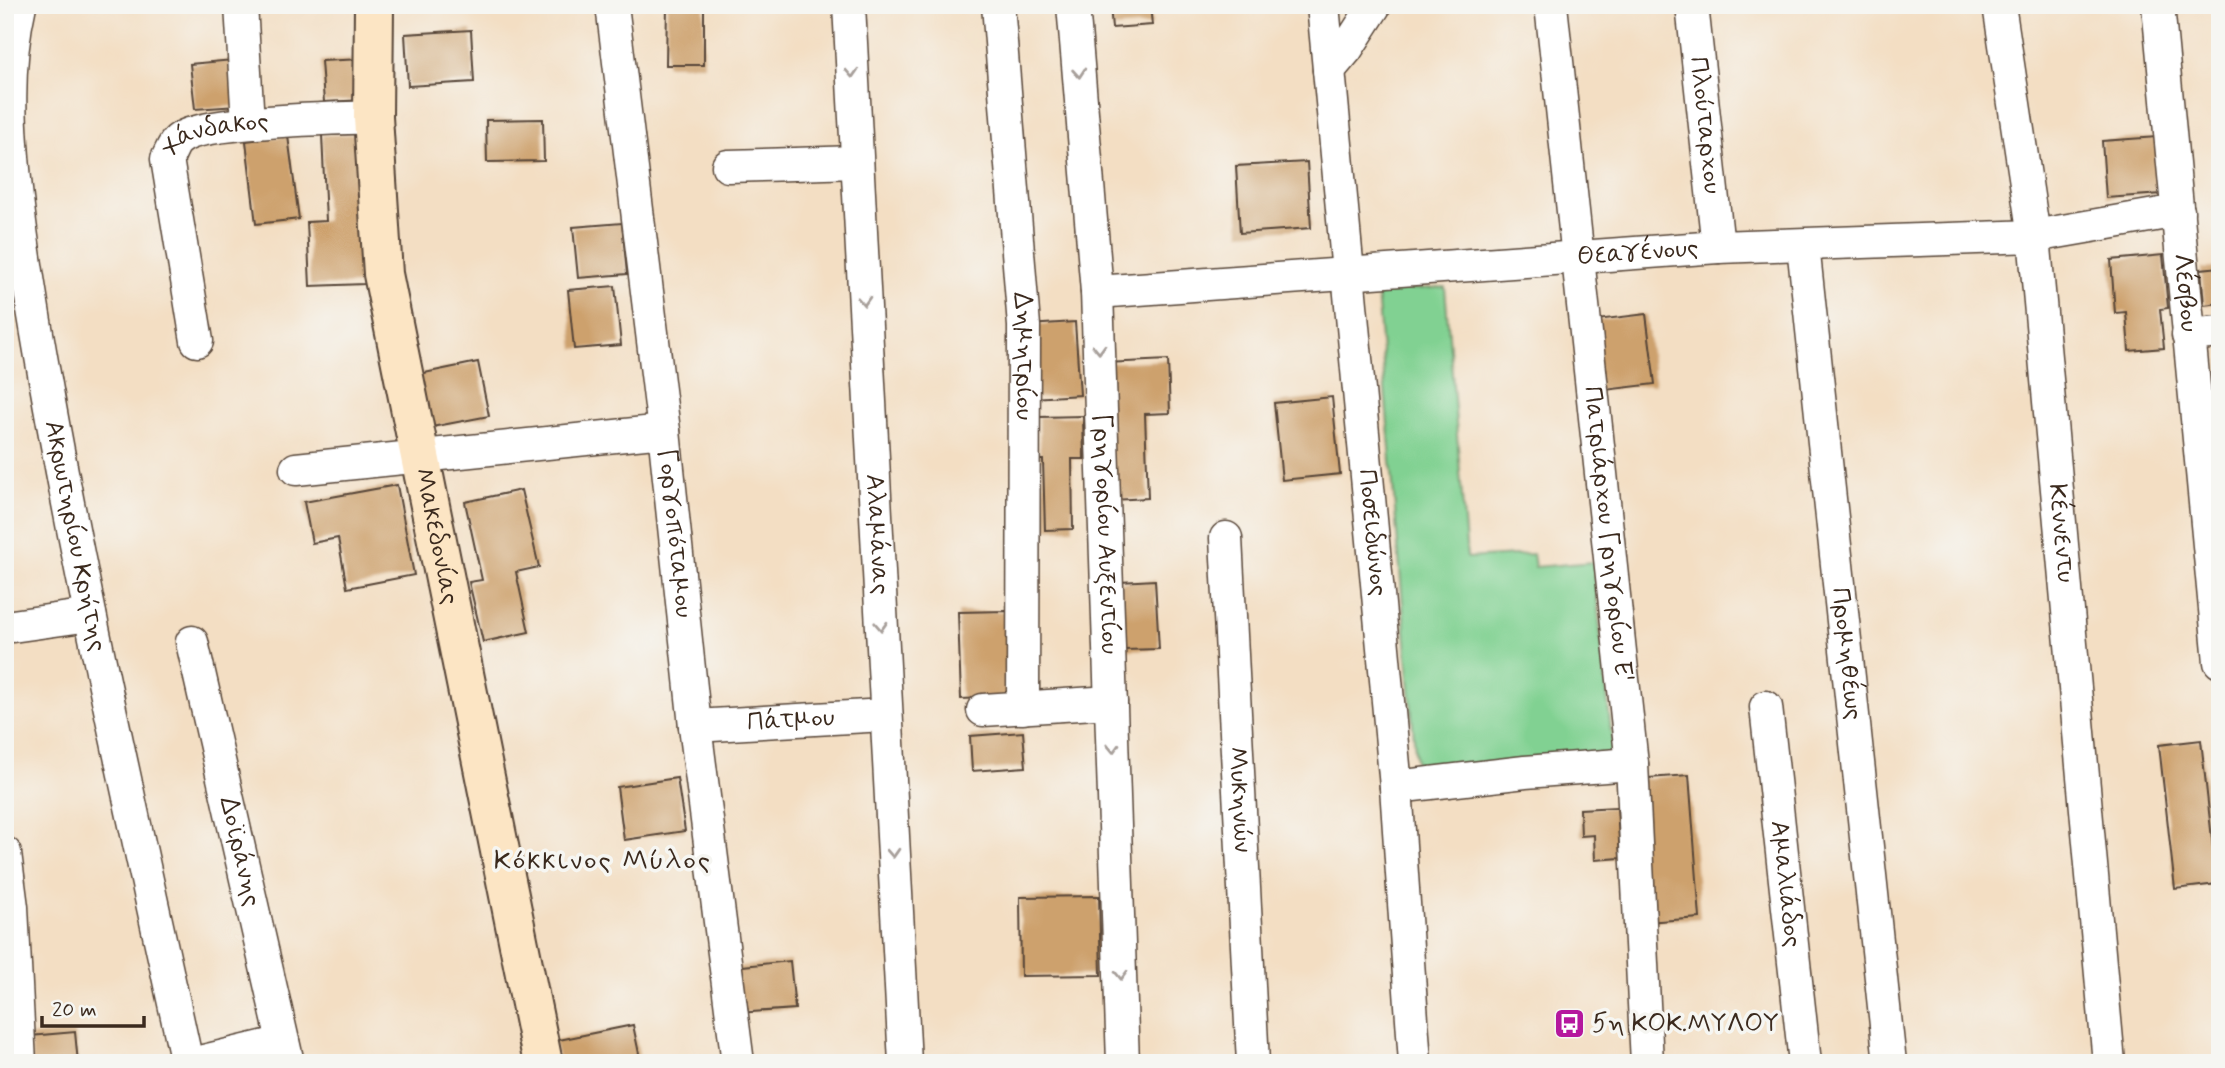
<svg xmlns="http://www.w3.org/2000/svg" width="2225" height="1068" viewBox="0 0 2225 1068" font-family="Mynerve,sans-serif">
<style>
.green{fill:#81d192;stroke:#5e7e58;stroke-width:2}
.building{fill:#cda16d}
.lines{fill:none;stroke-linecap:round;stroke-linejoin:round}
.street-casing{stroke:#574537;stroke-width:35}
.secondary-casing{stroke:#574537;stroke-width:42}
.street{stroke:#fff;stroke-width:32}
.secondary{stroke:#fce5c4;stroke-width:38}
.oneway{stroke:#a79f9a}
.labels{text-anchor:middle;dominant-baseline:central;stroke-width:7;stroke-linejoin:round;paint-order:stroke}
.street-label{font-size:26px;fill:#3b2a1e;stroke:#f6f6f2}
.poi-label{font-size:26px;fill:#3b2a1e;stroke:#f6f6f2;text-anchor:start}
.neighbourhood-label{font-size:28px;letter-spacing:2px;fill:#3b2a1e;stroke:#f6f6f2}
</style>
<rect width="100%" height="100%" fill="#f6f6f2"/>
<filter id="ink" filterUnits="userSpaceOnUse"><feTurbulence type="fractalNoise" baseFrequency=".0143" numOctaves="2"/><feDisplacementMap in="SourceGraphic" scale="14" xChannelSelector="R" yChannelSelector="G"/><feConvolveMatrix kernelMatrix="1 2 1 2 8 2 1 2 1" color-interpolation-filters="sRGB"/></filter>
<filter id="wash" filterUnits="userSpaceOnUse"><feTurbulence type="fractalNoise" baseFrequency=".00686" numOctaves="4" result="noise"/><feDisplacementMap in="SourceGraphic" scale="28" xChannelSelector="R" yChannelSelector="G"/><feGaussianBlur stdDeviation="1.57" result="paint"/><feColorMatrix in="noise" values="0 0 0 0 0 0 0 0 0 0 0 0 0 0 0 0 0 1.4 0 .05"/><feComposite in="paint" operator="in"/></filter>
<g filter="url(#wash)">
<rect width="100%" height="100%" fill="#f3dec3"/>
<path class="green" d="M 1445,287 L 1467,558 L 1533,554 L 1535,567 L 1593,562 L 1614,760 L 1417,775 L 1377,292 Z"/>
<g id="blocks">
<g class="building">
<path d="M 667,5 L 704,5 L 704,65 L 666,65 Z"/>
<path d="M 1110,5 L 1150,5 L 1152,25 L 1112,28 Z"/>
<path d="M 471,30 L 474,82 L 408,86 L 405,34 Z"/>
<path d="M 363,59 L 365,100 L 324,102 L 321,61 Z"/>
<path d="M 233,60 L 237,106 L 195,109 L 190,64 Z"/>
<path d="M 543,119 L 544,161 L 487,162 L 486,120 Z"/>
<path d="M 358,134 L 365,284 L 310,286 L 307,222 L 326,221 L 322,135 Z"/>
<path d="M 288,136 L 299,219 L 256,224 L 246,141 Z"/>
<path d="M 2157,137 L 2162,194 L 2106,198 L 2102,141 Z"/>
<path d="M 1307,162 L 1311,228 L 1240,233 L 1236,166 Z"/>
<path d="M 622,223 L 627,274 L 578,278 L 573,227 Z"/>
<path d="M 2163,255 L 2168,308 L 2160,309 L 2164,348 L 2129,351 L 2126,312 L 2115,313 L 2111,260 Z"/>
<path d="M 2220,267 L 2220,303 L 2204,305 L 2201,269 Z"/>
<path d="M 615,286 L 621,345 L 574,349 L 568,290 Z"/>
<path d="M 1646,314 L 1655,384 L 1597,391 L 1588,321 Z"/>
<path d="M 1075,322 L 1080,395 L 1033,398 L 1028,325 Z"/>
<path d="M 1168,360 L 1170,413 L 1145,414 L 1148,498 L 1113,500 L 1106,363 Z"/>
<path d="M 478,362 L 489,416 L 416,430 L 405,377 Z"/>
<path d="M 1332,397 L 1340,474 L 1282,480 L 1274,403 Z"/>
<path d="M 1083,416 L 1084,459 L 1072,459 L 1073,529 L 1045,530 L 1043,460 L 1040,460 L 1039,417 Z"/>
<path d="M 397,485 L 414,575 L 347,588 L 338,538 L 312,543 L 304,502 Z"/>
<path d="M 521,490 L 539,567 L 516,572 L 529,632 L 483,642 L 469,582 L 482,580 L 465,502 Z"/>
<path d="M 1155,580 L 1159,649 L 1124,650 L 1120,582 Z"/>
<path d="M 1007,611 L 1010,697 L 961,699 L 958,612 Z"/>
<path d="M 1023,732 L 1026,767 L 972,771 L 970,736 Z"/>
<path d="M 2201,740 L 2217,884 L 2175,889 L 2159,745 Z"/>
<path d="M 1689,775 L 1700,918 L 1646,922 L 1635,779 Z"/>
<path d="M 677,778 L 685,831 L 624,840 L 617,787 Z"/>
<path d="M 1617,807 L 1620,858 L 1595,860 L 1594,835 L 1581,836 L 1580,809 Z"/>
<path d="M 1099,896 L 1101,975 L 1021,976 L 1020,897 Z"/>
<path d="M 790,961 L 795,1009 L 738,1013 L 733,967 Z"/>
<path d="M 633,1025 L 641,1063 L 559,1063 L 554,1041 Z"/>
<path d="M 75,1032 L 78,1063 L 32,1063 L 30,1036 Z"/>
</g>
</g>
</g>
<g filter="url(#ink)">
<use href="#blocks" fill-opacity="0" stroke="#574537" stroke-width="2"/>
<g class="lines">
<defs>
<g id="street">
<path id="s1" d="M 20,5 C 5,69 10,134 17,199 C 25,265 36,330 48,396 C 88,620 139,841 187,1063"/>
<path d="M 241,5 L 248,123"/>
<path id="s2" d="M 612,5 L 664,431 L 695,726 L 738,1063"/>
<path id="s3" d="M 849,5 L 905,1063"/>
<path id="s4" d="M 998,5 L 1024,326 L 1023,708"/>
<path id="s5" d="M 1073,5 L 1097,292 L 1123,1063"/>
<path id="s6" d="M 1323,5 L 1396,787 L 1415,1063"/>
<path id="s7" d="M 1551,5 L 1632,764 L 1647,1063"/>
<path id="s8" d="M 1692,5 L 1718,247"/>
<path id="s9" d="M 1999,5 L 2034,236 L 2109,1063"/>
<path id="s10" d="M 2158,5 L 2220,662"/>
<path d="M 1329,70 L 1346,50 L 1375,5"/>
<path d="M 728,166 L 857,162"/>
<path id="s11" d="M 1803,245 L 1890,1063"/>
<path id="s12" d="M 1097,292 L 1718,247 L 2034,236 L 2178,211"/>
<path d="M 2188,335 L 2220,332"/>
<path id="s13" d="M 197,341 L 167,159 C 170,154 173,144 178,140 C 199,120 338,119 373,117"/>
<path d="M 296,469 L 664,431"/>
<path id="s14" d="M 1226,538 L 1253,1063"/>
<path d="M 5,627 L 90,615"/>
<path id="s15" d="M 192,642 L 288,1063"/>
<path id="s16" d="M 1766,707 L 1805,1063"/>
<path d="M 983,710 L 1111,702"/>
<path id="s17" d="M 695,726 L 885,715"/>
<path d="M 1396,787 L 1525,772 L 1632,764"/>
<path d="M 5,853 L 12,907 L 20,1063"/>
<path d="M 195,1063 L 283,1042"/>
</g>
<g id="secondary">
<path id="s18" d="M 374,5 L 373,117 L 383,274 L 543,1063"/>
</g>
</defs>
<use href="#street" class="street-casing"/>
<use href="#secondary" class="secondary-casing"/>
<use href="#street" class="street"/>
<use href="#secondary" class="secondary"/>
</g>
<defs><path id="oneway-chevron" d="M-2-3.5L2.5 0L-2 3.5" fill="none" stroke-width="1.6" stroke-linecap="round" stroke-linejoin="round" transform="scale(1.75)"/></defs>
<g class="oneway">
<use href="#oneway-chevron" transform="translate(852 73) rotate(87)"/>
<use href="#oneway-chevron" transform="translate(1079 73) rotate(85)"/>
<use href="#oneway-chevron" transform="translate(864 301) rotate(87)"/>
<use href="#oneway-chevron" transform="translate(1099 349) rotate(88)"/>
<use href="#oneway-chevron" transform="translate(881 626) rotate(87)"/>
<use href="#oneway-chevron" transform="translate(1113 748) rotate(88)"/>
<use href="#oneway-chevron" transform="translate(893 853) rotate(87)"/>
<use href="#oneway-chevron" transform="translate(1121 975) rotate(88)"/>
</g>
</g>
<defs>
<symbol id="bus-square" viewBox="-11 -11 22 22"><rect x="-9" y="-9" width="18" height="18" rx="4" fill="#b5179e" stroke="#f6f6f2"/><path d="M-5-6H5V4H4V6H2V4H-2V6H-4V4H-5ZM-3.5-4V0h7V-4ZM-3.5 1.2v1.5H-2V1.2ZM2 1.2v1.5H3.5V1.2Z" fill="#fff"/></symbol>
</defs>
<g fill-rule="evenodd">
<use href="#bus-square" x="1552" y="1006" width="35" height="35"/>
</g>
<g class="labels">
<g class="street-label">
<text stroke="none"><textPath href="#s8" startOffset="121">Πλούταρχου</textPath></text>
<text stroke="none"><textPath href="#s13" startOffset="245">Χάνδακος</textPath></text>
<text stroke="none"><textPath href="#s12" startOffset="542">Θεαγένους</textPath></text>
<text stroke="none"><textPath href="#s10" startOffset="289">Λέσβου</textPath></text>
<text stroke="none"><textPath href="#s4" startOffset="352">Δημητρίου</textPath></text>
<text stroke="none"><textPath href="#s7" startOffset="532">Πατριάρχου Γρηγορίου E'</textPath></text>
<text stroke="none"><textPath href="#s9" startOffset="532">Κέννεντυ</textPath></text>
<text stroke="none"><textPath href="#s2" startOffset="532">Γοργοπόταμου</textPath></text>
<text stroke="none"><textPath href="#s3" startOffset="530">Αλαμάνας</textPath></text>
<text stroke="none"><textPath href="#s5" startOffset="530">Γρηγορίου Αυξεντίου</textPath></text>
<text stroke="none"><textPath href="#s6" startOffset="530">Ποσειδώνος</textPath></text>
<text stroke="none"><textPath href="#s1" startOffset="537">Ακρωτηρίου Κρήτης</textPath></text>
<text stroke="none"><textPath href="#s18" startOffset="537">Μακεδονίας</textPath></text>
<text stroke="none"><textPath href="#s11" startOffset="411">Προμηθέως</textPath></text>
<text stroke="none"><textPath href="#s17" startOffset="96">Πάτμου</textPath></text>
<text stroke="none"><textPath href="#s14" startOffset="262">Μυκηνών</textPath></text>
<text stroke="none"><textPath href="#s15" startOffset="215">Δοϊράνης</textPath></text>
<text stroke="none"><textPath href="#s16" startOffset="178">Αμαλιάδος</textPath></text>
</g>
<g class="poi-label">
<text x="1592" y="1024">5η ΚΟΚ.ΜΥΛΟΥ</text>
</g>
<g class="neighbourhood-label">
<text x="603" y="861">Κόκκινος Μύλος</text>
</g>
</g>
<rect width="2225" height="1068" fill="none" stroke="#f6f6f2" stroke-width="28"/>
<path d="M42 1016v10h102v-10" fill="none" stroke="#3b2a1e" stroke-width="3.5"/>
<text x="52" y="1016" font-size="21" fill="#3b2a1e" stroke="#f6f6f2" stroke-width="5" paint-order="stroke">20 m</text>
</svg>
